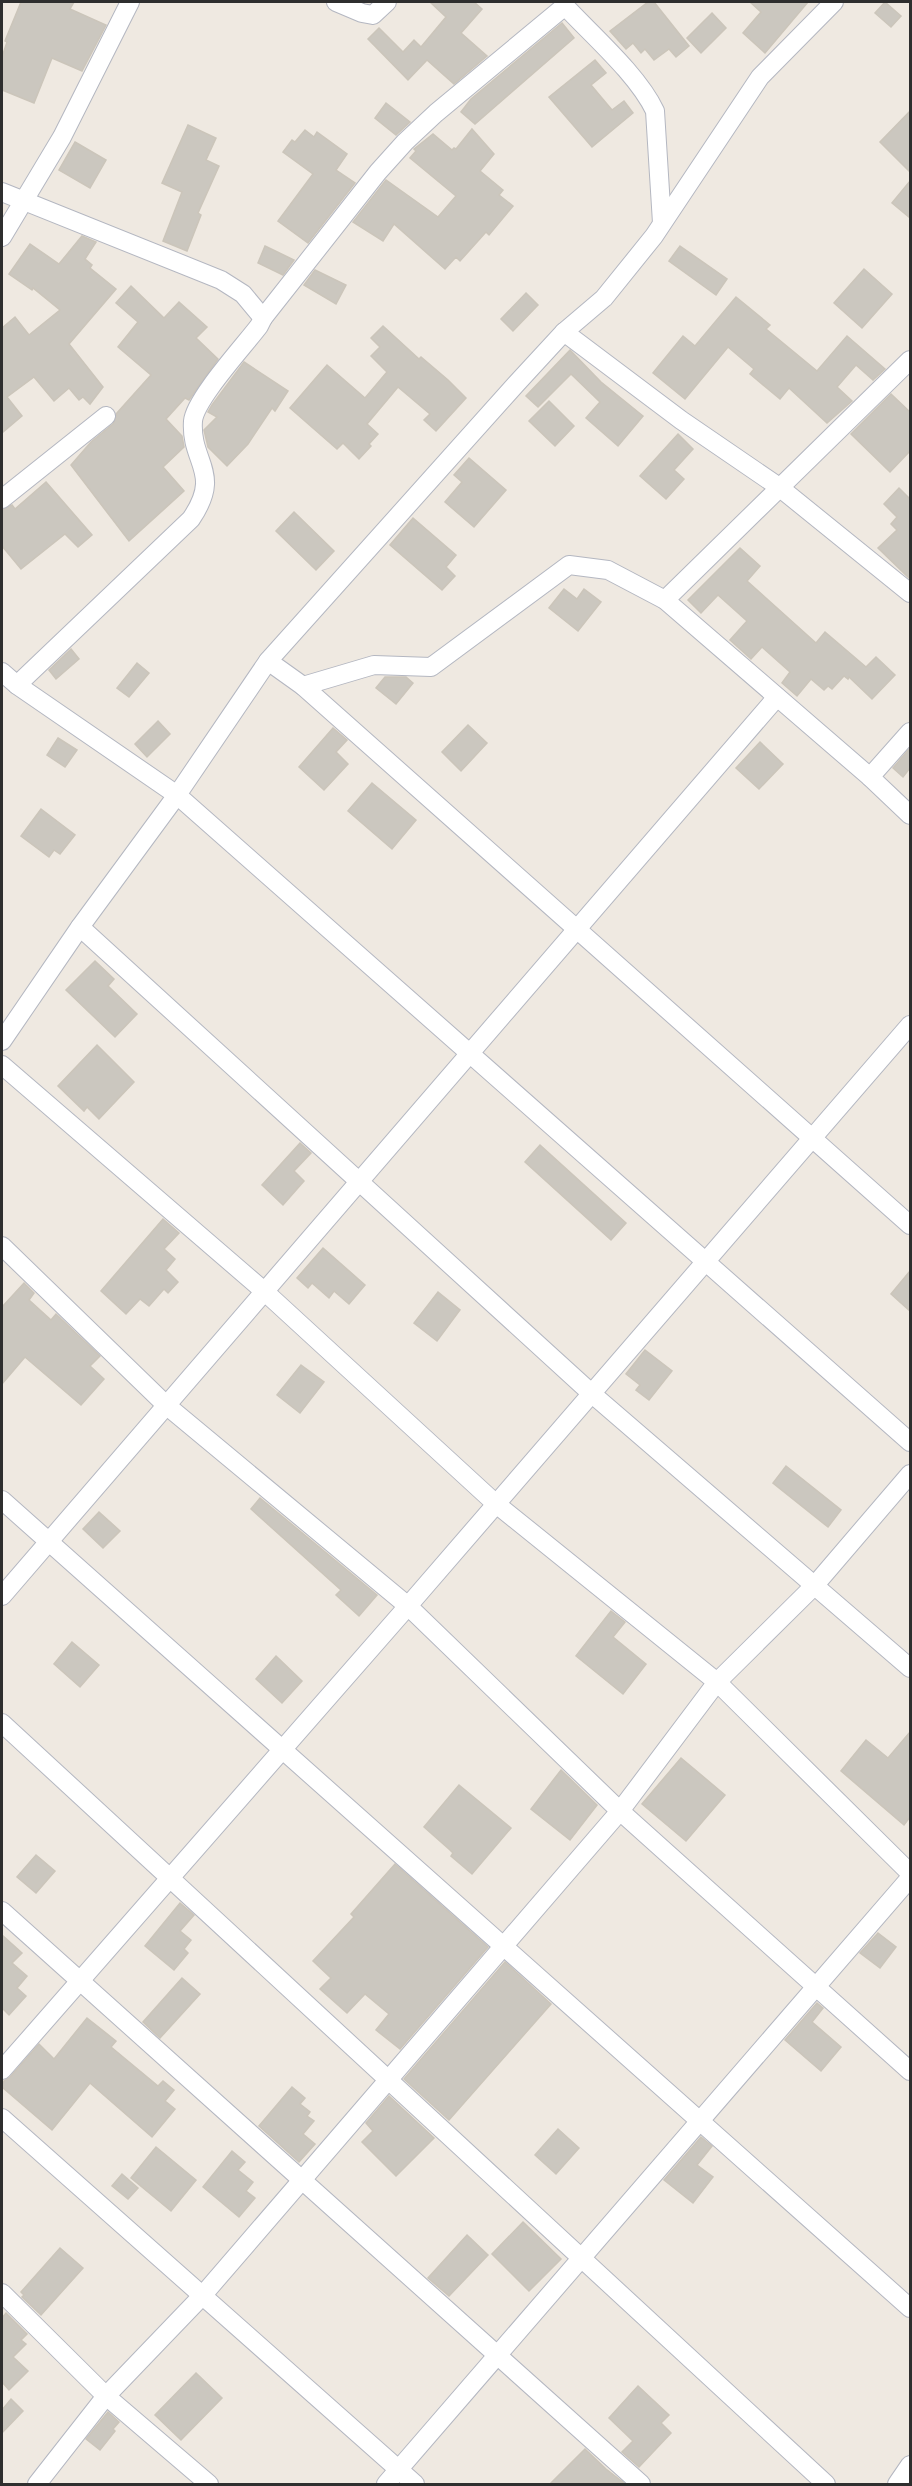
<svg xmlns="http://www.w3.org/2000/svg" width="912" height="2486" viewBox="0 0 912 2486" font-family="Figtree,sans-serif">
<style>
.building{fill:#cbc7bf;stroke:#cbc5ba;stroke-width:1.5}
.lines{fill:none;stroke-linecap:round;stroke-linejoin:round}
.minor-casing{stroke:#b4b7c1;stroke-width:20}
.minor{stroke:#fff;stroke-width:18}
</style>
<rect width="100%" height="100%" fill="#efe9e1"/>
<g class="building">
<path d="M 21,2 L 74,2 L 70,9 L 106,25 L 82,71 L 52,58 L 34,103 L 2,90 L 2,57 L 7,42 L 5,41 Z"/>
<path d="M 430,2 L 474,2 L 482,9 L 461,33 L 487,56 L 454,84 L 427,60 L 408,80 L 368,39 L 379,28 L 403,52 L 414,40 L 421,47 L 446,17 Z"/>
<path d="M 648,2 L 654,2 L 689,46 L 676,57 L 669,49 L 654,60 L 645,49 L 641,53 L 633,43 L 626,49 L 610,31 Z"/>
<path d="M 750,2 L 808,2 L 765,53 L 743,33 L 761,12 Z"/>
<path d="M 885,2 L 901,16 L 891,27 L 875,13 Z"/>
<path d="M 712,13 L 726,28 L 701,53 L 687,38 Z"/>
<path d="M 562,23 L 574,38 L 475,124 L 461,112 L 471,99 Z"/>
<path d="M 595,60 L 606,73 L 591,85 L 612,110 L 624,101 L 633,113 L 592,147 L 549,97 Z"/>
<path d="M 386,103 L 410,122 L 396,135 L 375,118 Z"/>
<path d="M 910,111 L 910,172 L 880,142 Z"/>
<path d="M 188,125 L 216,138 L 206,160 L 219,166 L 198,213 L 201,215 L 187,251 L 163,241 L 182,192 L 162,183 Z"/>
<path d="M 472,129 L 494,154 L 480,171 L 503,190 L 499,195 L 513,206 L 489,235 L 486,232 L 460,261 L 456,257 L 445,269 L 394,224 L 383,241 L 353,222 L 386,180 L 438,217 L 456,196 L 410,158 L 416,151 L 414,149 L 433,134 L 452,150 L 454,148 L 456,149 Z"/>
<path d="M 305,130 L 314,137 L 317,132 L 347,154 L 336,170 L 355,183 L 308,243 L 278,221 L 313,174 L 283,152 L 292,140 L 295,142 Z"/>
<path d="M 75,142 L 106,160 L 90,188 L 59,170 Z"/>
<path d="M 910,181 L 910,218 L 892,203 Z"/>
<path d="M 82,236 L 96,242 L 85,259 L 92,265 L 90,268 L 116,289 L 69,344 L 103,387 L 90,404 L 83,397 L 79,400 L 69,388 L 54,401 L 34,377 L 7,397 L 22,416 L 2,433 L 2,328 L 15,317 L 29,335 L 60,310 L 33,288 L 32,290 L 9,274 L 30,244 L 59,264 Z"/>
<path d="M 265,246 L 294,260 L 283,275 L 258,263 Z"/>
<path d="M 680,246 L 727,279 L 716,295 L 669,261 Z"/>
<path d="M 864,269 L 892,294 L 862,328 L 834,303 Z"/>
<path d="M 315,270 L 346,285 L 336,304 L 304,285 Z"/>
<path d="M 131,286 L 164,318 L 179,302 L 207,327 L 196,338 L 218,359 L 189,400 L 185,398 L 166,419 L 182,436 L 184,447 L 163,467 L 184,491 L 129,541 L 71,465 L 91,442 L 113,424 L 117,413 L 151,375 L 118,347 L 138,322 L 116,303 Z"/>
<path d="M 526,293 L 538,305 L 513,331 L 501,319 Z"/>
<path d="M 736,297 L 770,325 L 766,329 L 817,371 L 847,336 L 885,369 L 873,380 L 856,365 L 837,387 L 852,401 L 827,423 L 789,388 L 780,399 L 750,374 L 754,369 L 728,347 L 685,399 L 653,373 L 683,336 L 695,346 Z"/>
<path d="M 383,326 L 419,359 L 421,357 L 448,380 L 466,398 L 436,431 L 424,420 L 430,414 L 398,387 L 367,424 L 378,434 L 369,444 L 371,446 L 359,459 L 343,443 L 337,449 L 290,408 L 327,365 L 365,398 L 387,372 L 371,356 L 380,347 L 371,338 Z"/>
<path d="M 570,350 L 601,382 L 643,416 L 618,446 L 586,418 L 600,402 L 571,374 L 538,407 L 526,396 Z"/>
<path d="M 244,362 L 288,391 L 275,411 L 272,408 L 248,444 L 227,466 L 208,447 L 204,430 L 217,417 L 208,412 L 212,405 Z"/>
<path d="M 891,394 L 910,412 L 910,451 L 890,472 L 851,434 Z"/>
<path d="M 549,401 L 574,426 L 555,446 L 529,421 Z"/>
<path d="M 678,434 L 693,449 L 674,470 L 684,479 L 666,499 L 640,476 Z"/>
<path d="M 469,458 L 506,490 L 474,527 L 445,502 L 462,482 L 454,475 Z"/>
<path d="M 46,482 L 92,535 L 78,547 L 65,534 L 21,569 L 2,546 L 2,510 L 12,505 L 15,509 Z"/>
<path d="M 899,488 L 910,499 L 910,579 L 878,548 L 897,530 L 891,524 L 897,517 L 884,504 Z"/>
<path d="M 294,512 L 334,551 L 316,570 L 276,531 Z"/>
<path d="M 413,518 L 456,555 L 446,567 L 455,576 L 442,590 L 390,545 Z"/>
<path d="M 740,548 L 760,566 L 747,581 L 816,643 L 825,632 L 866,667 L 876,657 L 895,675 L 872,699 L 849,677 L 848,679 L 844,676 L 832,689 L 828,686 L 824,690 L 811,679 L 797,696 L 782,683 L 790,672 L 762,647 L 751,659 L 730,640 L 747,621 L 718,595 L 701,613 L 688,600 Z"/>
<path d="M 564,589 L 577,599 L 584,589 L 601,602 L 578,631 L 549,608 Z"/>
<path d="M 71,649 L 79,659 L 56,679 L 49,670 Z"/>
<path d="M 137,663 L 149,673 L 129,697 L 117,688 Z"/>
<path d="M 385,677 L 406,677 L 413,683 L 396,704 L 376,688 Z"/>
<path d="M 158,721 L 170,734 L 147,757 L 135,744 Z"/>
<path d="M 468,725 L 487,743 L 461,771 L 442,752 Z"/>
<path d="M 333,728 L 347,740 L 336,752 L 348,764 L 324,790 L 299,767 Z"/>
<path d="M 58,738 L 77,750 L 65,767 L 47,755 Z"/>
<path d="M 760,742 L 783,764 L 759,789 L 736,768 Z"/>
<path d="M 910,748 L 910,768 L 903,777 L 893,768 Z"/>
<path d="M 372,783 L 416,820 L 392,849 L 348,811 Z"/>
<path d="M 41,809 L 75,835 L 60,854 L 54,850 L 49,857 L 21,836 Z"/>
<path d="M 95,961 L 114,979 L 108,986 L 137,1014 L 115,1037 L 66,990 Z"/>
<path d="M 97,1045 L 134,1082 L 99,1119 L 87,1107 L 84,1111 L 58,1086 Z"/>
<path d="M 300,1143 L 311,1153 L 294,1171 L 304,1181 L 283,1205 L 262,1185 Z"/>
<path d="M 540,1145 L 626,1223 L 611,1240 L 525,1162 Z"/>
<path d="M 163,1219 L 179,1233 L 164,1249 L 175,1259 L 166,1270 L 178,1282 L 168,1293 L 164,1289 L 149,1306 L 140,1299 L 126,1314 L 101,1291 Z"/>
<path d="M 323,1248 L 365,1285 L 349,1304 L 334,1291 L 329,1298 L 312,1283 L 308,1288 L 297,1278 Z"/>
<path d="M 910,1271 L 910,1311 L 891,1294 Z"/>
<path d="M 24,1283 L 34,1293 L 29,1300 L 51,1320 L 56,1314 L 100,1356 L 90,1366 L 104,1379 L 81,1405 L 25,1357 L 2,1384 L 2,1307 Z"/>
<path d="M 438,1292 L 460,1310 L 437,1341 L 414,1323 Z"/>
<path d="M 645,1350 L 672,1371 L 649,1400 L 636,1390 L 640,1385 L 626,1374 Z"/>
<path d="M 301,1365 L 324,1382 L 300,1413 L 277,1395 Z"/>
<path d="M 786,1466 L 841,1510 L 828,1527 L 773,1483 Z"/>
<path d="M 260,1498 L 377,1595 L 359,1616 L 336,1595 L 341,1590 L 251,1509 Z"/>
<path d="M 99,1512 L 120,1531 L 103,1548 L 83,1529 Z"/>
<path d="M 611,1611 L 625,1622 L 613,1637 L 646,1664 L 623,1694 L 576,1656 Z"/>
<path d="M 72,1642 L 99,1665 L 80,1687 L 54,1664 Z"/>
<path d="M 276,1656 L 302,1681 L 282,1703 L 256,1679 Z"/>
<path d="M 910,1732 L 910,1817 L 904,1825 L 841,1771 L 866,1740 L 888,1758 Z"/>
<path d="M 681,1758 L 725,1795 L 686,1841 L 642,1804 Z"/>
<path d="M 561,1770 L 597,1805 L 570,1840 L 531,1809 Z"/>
<path d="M 459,1785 L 511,1828 L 472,1874 L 451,1856 L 453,1853 L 450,1850 L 424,1827 Z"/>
<path d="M 36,1855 L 55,1871 L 36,1893 L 17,1877 Z"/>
<path d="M 395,1864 L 488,1947 L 400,2049 L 376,2030 L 389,2014 L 365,1994 L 347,2013 L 320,1989 L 331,1978 L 313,1961 L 354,1917 L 351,1914 Z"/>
<path d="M 180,1903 L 194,1915 L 180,1931 L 191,1940 L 184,1949 L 188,1953 L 174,1970 L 145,1946 Z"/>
<path d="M 878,1933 L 896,1947 L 880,1968 L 860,1953 Z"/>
<path d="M 2,1935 L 22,1953 L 12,1963 L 27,1976 L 17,1988 L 26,1996 L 9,2015 L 2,2008 Z"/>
<path d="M 505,1962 L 551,2004 L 449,2120 L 404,2079 Z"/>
<path d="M 182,1978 L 200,1994 L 160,2038 L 143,2022 Z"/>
<path d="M 817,2003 L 823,2008 L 812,2022 L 841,2047 L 821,2071 L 785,2040 Z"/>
<path d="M 87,2018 L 116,2041 L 111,2047 L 158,2086 L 163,2081 L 174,2090 L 165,2101 L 175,2109 L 152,2137 L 90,2083 L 52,2130 L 2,2087 L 4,2081 L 10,2077 L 39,2044 L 54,2059 Z"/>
<path d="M 292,2087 L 305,2098 L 300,2104 L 310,2112 L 307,2116 L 314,2121 L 303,2134 L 315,2144 L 299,2162 L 259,2126 Z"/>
<path d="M 389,2096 L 434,2138 L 396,2176 L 362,2142 L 373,2131 L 366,2123 Z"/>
<path d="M 558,2129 L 579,2148 L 556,2174 L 535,2155 Z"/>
<path d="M 701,2137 L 712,2146 L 697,2165 L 713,2177 L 693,2203 L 664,2180 Z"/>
<path d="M 156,2147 L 196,2180 L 171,2211 L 131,2178 Z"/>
<path d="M 232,2151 L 245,2162 L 238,2170 L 253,2182 L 246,2191 L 255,2198 L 239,2217 L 203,2187 Z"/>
<path d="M 122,2174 L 138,2188 L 128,2199 L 112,2186 Z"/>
<path d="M 523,2222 L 561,2259 L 529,2291 L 492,2254 Z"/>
<path d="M 467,2235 L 488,2255 L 449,2296 L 428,2278 Z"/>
<path d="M 60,2248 L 83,2268 L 41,2315 L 22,2297 L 24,2295 L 21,2292 Z"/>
<path d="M 6,2313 L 27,2334 L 21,2340 L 26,2344 L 13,2357 L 28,2371 L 9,2390 L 2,2382 L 2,2318 Z"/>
<path d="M 196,2373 L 222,2398 L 181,2440 L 155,2415 Z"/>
<path d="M 638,2386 L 669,2415 L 661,2423 L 671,2433 L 639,2467 L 622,2452 L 633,2441 L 609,2418 Z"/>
<path d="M 11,2399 L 23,2411 L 2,2433 L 2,2410 Z"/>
<path d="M 108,2412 L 119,2422 L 113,2429 L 115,2431 L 100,2450 L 86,2439 Z"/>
<path d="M 585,2449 L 606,2469 L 624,2483 L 550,2484 Z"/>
</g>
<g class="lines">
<defs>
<g id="minor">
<path d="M 336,2 L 362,13 L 373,15 L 387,2"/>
<path d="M 564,2 L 565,6 C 593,36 638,75 655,111 L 662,223"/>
<path d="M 2,192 L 221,280 L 243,294 L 263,318 L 259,326 C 244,346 195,399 193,421 C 190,463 223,472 191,519 L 17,685"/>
<path d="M 2,237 L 62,137 L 130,2"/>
<path d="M 263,318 L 378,172 L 405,142 L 436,113 L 565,6"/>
<path d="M 564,332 L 681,420 L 779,487 L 910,593"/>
<path d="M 2,499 L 106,416"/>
<path d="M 665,600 L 910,360"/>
<path d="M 268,661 L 517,383 L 564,332 L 604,298 L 654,236 L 760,77 L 834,2"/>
<path d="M 2,672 L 17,685 L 177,795 L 910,1442"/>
<path d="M 303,686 L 910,1225"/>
<path d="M 870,777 L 910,732"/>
<path d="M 80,927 L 591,1393 L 910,1668"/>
<path d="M 2,1041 L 80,927 L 177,795 L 268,661 L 303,686 L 374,665 L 431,667 L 569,565 L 608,570 L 665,600 L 870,777 L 910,815"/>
<path d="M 2,1065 L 264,1291 L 495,1503 L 717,1682 L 910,1873"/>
<path d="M 2,1246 L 166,1405 L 408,1606 L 620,1811 L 910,2071"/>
<path d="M 2,1500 L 910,2308"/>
<path d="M 2,1596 L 777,697"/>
<path d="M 2,1723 L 826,2484"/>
<path d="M 2,1911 L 641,2484"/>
<path d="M 2,2070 L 408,1606 L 910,1025"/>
<path d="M 2,2118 L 415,2484"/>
<path d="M 2,2293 L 106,2396 L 209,2484"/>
<path d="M 37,2484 L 106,2396 L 202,2296 L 620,1811 L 717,1682 L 815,1585 L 910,1474"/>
<path d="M 386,2484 L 910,1878"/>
<path d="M 897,2484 L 910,2465"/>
</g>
</defs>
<use href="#minor" class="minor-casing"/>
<use href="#minor" class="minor"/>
</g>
<rect width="912" height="2486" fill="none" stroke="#2e2e2e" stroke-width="6"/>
</svg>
